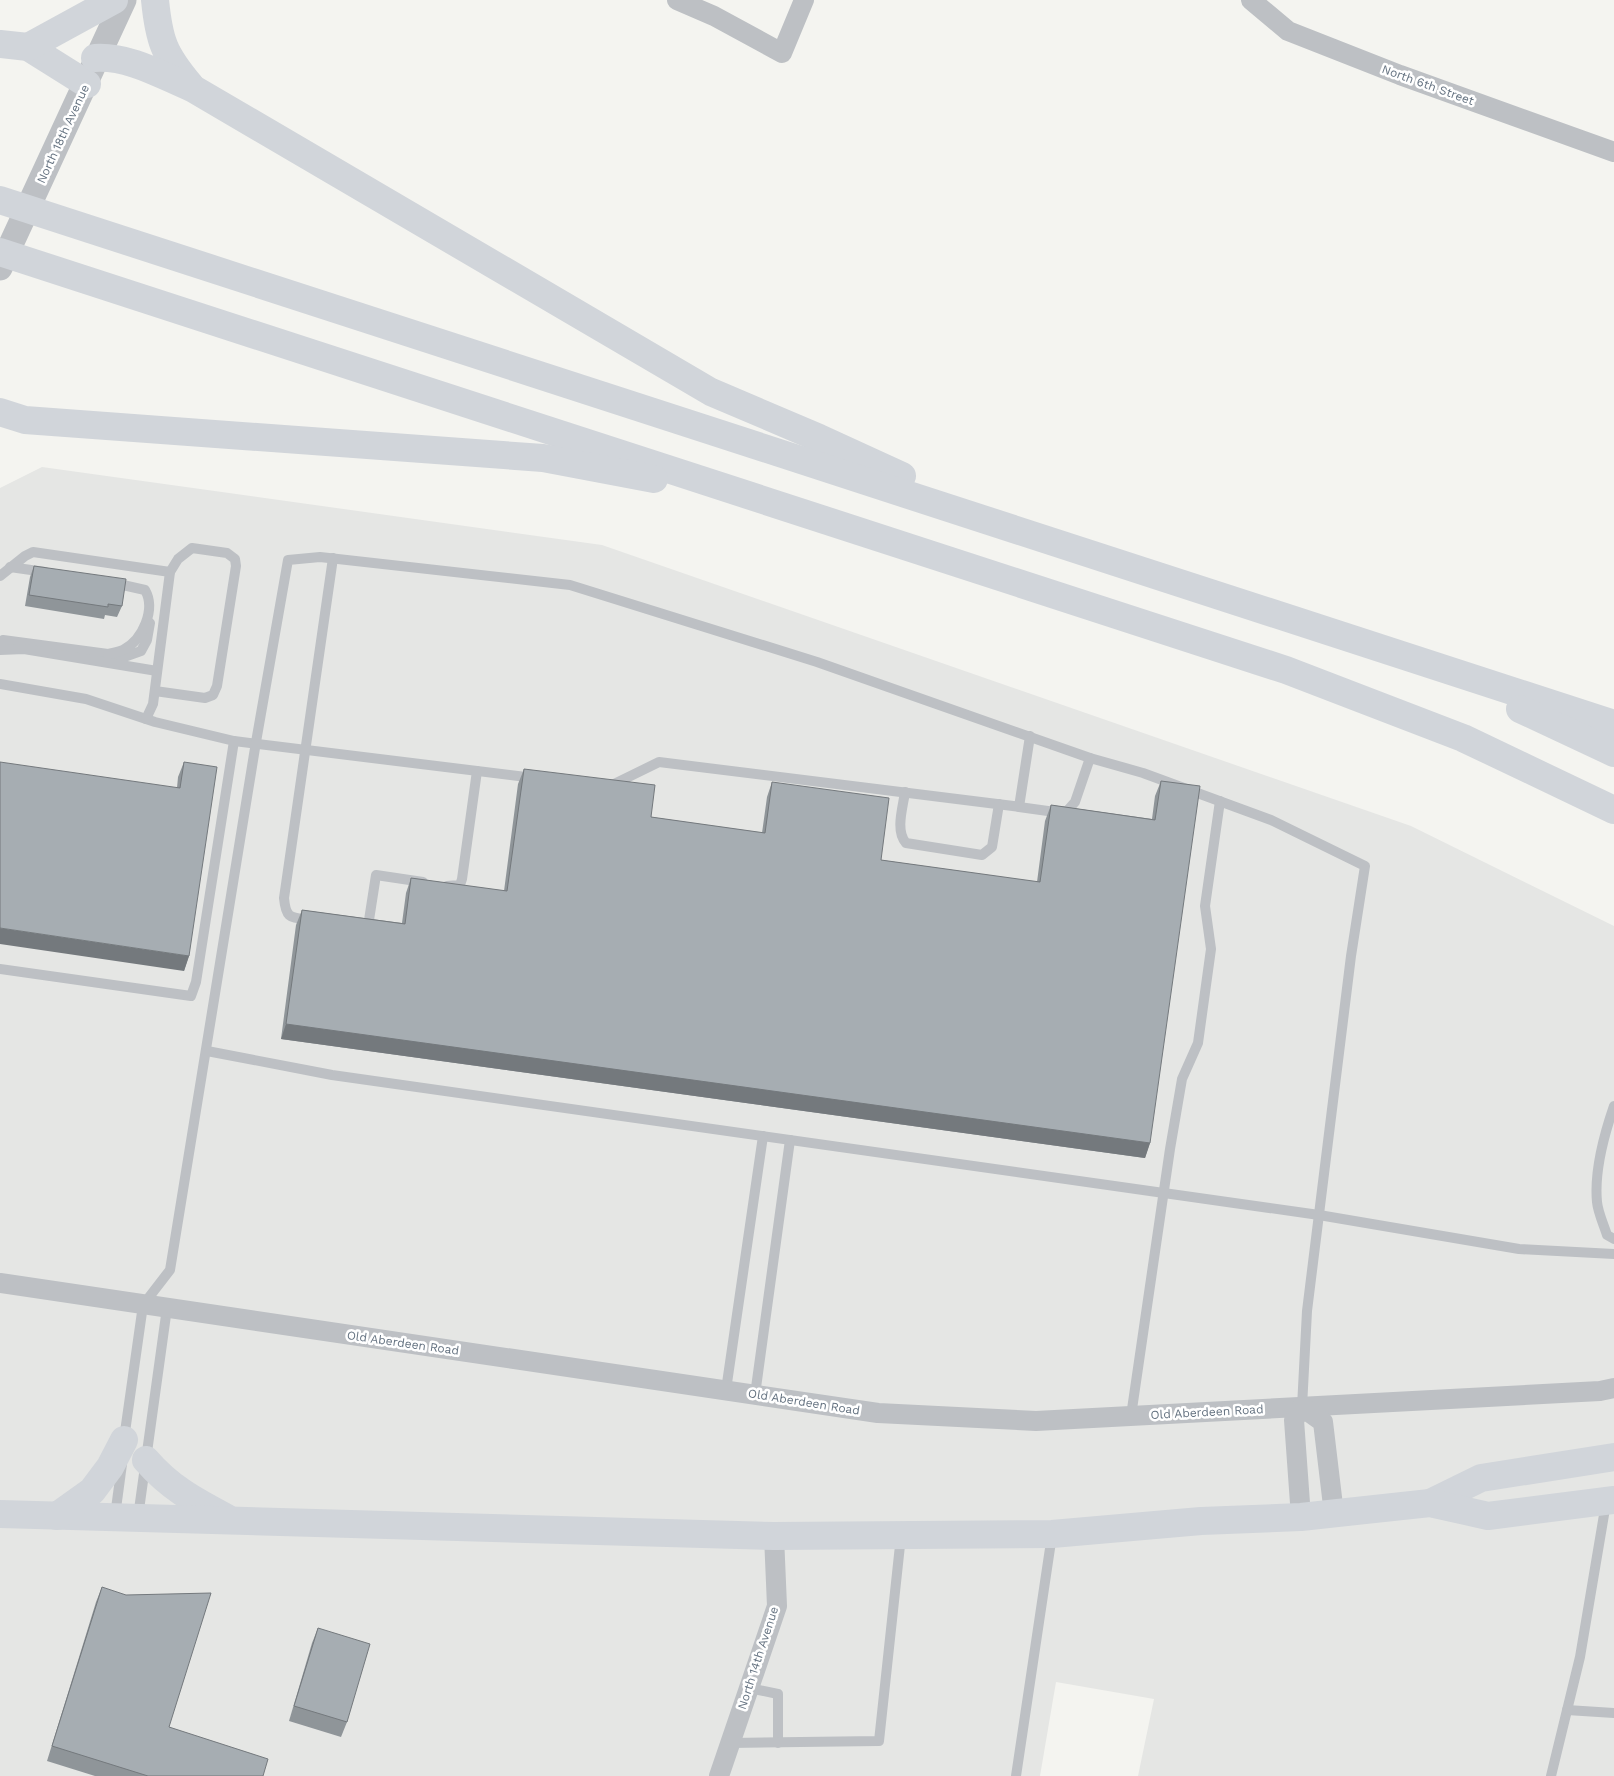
<svg xmlns="http://www.w3.org/2000/svg" width="1614" height="1776" viewBox="0 0 1614 1776" font-family="'Work Sans',sans-serif">
<style>
.built{fill:#e5e6e4}
.lines{fill:none;stroke-linecap:round;stroke-linejoin:round}
.service{stroke:#bdc0c4;stroke-width:10}
.minor{stroke:#bdc0c4;stroke-width:20}
.tertiary{stroke:#bdc0c4;stroke-width:25}
.trunk{stroke:#d1d5da;stroke-width:28}
.motorway{stroke:#d1d5da;stroke-width:28}
.wall{fill:#8f9599}
.shaded-wall{fill:#74797d}
.building{fill:#a6adb2;stroke:#74797d}
.labels{text-anchor:middle;dominant-baseline:central;stroke-width:5;stroke-linejoin:round;paint-order:stroke}
.street-label{font-size:12px;fill:#647280;stroke:#fff}
</style>
<rect width="100%" height="100%" fill="#f4f4f0"/>
<path class="built" d="M 42,467 L 602,545 L 1411,826 L 1614,926 L 1614,1776 L 1138,1776 L 1154,1699 L 1056,1682 L 1040,1776 L 0,1776 L 0,488 Z"/>
<g class="lines">
<g class="service">
<path d="M 10,567 L 45,572"/>
<path d="M 0,576 L 25,556 L 33,552 L 170,572"/>
<path d="M 0,646 L 3,640 L 108,654 L 108,656 L 127,656 L 141,651 L 147,640 L 150,623"/>
<path d="M 0,650 L 24,649 L 157,671"/>
<path d="M 108,654 C 112,653 118,652 123,650 C 143,640 156,609 145,590 L 114,583"/>
<path d="M 0,684 L 86,699 L 155,722 L 234,741 L 196,982 L 191,996 L 0,969"/>
<path d="M 146,719 L 153,704 L 170,572 L 178,559 L 192,548 L 227,553 L 235,559 L 236,566 L 217,686 L 213,695 L 205,698 L 155,691"/>
<path d="M 1030,736 L 1019,807 L 1055,812 L 1067,811 L 1075,802 L 1090,758 L 1143,773 L 1271,820 L 1365,866 L 1351,956 L 1307,1311 L 1302,1407"/>
<path d="M 234,741 L 534,778"/>
<path d="M 608,787 L 659,762 L 1021,807"/>
<path d="M 905,792 C 903,807 895,831 906,843 L 982,855 L 992,847 L 999,804"/>
<path d="M 447,886 L 460,885 L 462,879 L 477,771"/>
<path d="M 311,920 C 291,917 286,920 284,898 L 333,558"/>
<path d="M 360,926 L 366,925 L 369,920 L 376,875 L 423,882"/>
<path d="M 207,1051 L 332,1075 L 1319,1215 L 1519,1249 L 1614,1254"/>
<path d="M 1614,1106 C 1604,1135 1594,1171 1597,1202 C 1598,1213 1604,1225 1607,1235 L 1614,1239"/>
<path d="M 726,1390 L 763,1136"/>
<path d="M 755,1395 L 790,1140"/>
<path d="M 1131,1416 L 1170,1149 L 1182,1079 L 1198,1043 L 1211,949 L 1205,906 L 1220,801"/>
<path d="M 124,1439 L 143,1305 L 170,1270 L 256,742 L 288,560 L 320,557 L 570,585 L 817,662 L 1090,758"/>
<path d="M 115,1516 L 122,1464"/>
<path d="M 138,1517 L 167,1308"/>
<path d="M 749,1688 L 778,1694 L 778,1743"/>
<path d="M 1567,1710 L 1614,1713"/>
<path d="M 730,1743 L 879,1741 L 901,1536"/>
<path d="M 1016,1776 L 1052,1535"/>
<path d="M 1551,1776 L 1580,1657 L 1606,1503"/>
</g>
<g class="minor">
<path d="M 677,0 L 714,16 L 782,53 L 804,0"/>
<path d="M 1251,0 L 1288,31 L 1400,75 L 1614,152"/>
<path d="M 0,1283 L 878,1413 L 1036,1421 L 1600,1391 L 1614,1388"/>
<path d="M 1301,1517 L 1294,1420 L 1302,1407 L 1323,1422 L 1334,1514"/>
<path d="M 719,1776 L 777,1606 L 774,1536"/>
</g>
<path class="tertiary" d="M 0,268 L 124,0"/>
<g class="trunk">
<path d="M 146,1460 C 170,1488 195,1501 227,1518"/>
<path d="M 1430,1503 L 1481,1478 L 1614,1457"/>
<path d="M 0,1514 L 774,1536 L 1052,1534 L 1201,1521 L 1301,1517 L 1430,1503 L 1488,1516 L 1614,1500"/>
<path d="M 57,1516 L 92,1491 L 110,1467 L 124,1440"/>
</g>
<g class="motorway">
<path d="M 155,0 C 159,41 164,54 190,85"/>
<path d="M 0,44 L 28,47 L 87,84"/>
<path d="M 28,47 L 114,0"/>
<path d="M 95,58 C 130,56 161,75 192,88 L 711,392 L 819,438 L 902,476"/>
<path d="M 0,200 L 1614,724"/>
<path d="M 0,252 L 1286,670 L 1463,738 L 1614,810"/>
<path d="M 0,412 L 25,420 L 543,458 L 654,479"/>
<path d="M 1520,709 L 1614,753"/>
</g>
</g>
<g class="wall">
<path d="M 34,566 L 122,606 L 117,617 L 105,615 L 104,619 L 25,606 L 30,577 Z"/>
<path d="M 184,762 L 189,956 L 184,971 L 177,788 L 178,777 Z"/>
<path d="M 524,769 L 651,817 L 762,833 L 767,797 L 772,782 L 881,860 L 1037,882 L 1045,821 L 1051,805 L 1152,819 L 1155,796 L 1161,781 L 1150,1143 L 1145,1158 L 281,1039 L 296,925 L 302,910 L 402,923 L 406,893 L 411,878 L 504,891 L 518,784 Z"/>
<path d="M 102,1587 L 169,1727 L 263,1776 L 95,1776 L 47,1761 L 96,1602 Z"/>
<path d="M 318,1628 L 347,1722 L 341,1737 L 289,1721 L 312,1643 Z"/>
</g>
<g class="shaded-wall">
<path d="M 0,928 L 189,956 L 184,971 L 0,944 Z"/>
<path d="M 286,1024 L 1150,1143 L 1145,1158 L 281,1039 Z"/>
</g>
<g class="building">
<path d="M 34,566 L 126,579 L 122,606 L 108,604 L 108,607 L 29,595 Z"/>
<path d="M 0,762 L 180,788 L 184,762 L 217,767 L 189,956 L 0,928 Z"/>
<path d="M 524,769 L 655,785 L 651,817 L 765,833 L 772,782 L 889,798 L 881,860 L 1040,882 L 1051,805 L 1155,820 L 1161,781 L 1200,786 L 1150,1143 L 286,1024 L 302,910 L 405,924 L 411,878 L 507,891 Z"/>
<path d="M 102,1587 L 126,1595 L 211,1593 L 169,1727 L 268,1759 L 263,1776 L 148,1776 L 52,1746 Z"/>
<path d="M 318,1628 L 370,1644 L 347,1722 L 294,1706 Z"/>
</g>
<g class="labels">
<g class="street-label">
<text transform="translate(1428 85) rotate(20)">North 6th Street</text>
<text transform="translate(63 134) rotate(-65)">North 18th Avenue</text>
<text transform="translate(403 1343) rotate(8)">Old Aberdeen Road</text>
<text transform="translate(804 1402) rotate(9)">Old Aberdeen Road</text>
<text transform="translate(1207 1412) rotate(-3)">Old Aberdeen Road</text>
<text transform="translate(758 1658) rotate(-72)">North 14th Avenue</text>
</g>
</g>
</svg>
